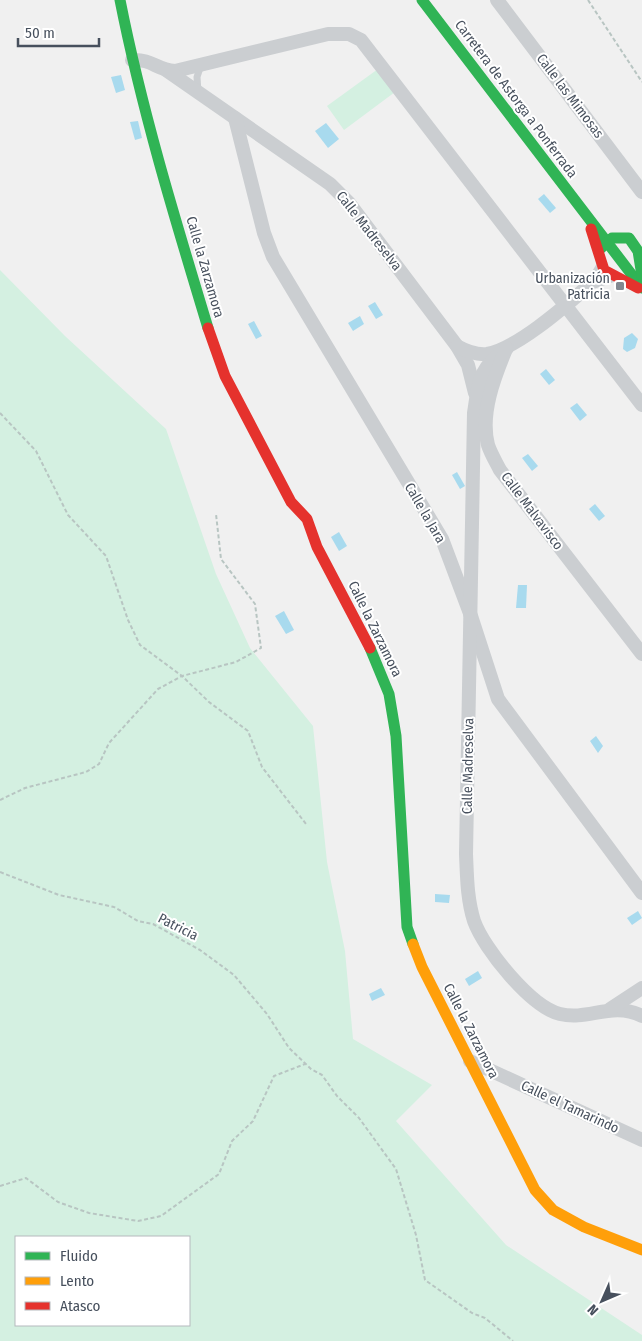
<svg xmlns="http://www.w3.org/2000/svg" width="642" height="1341" viewBox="0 0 642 1341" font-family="'Fira Sans Condensed',sans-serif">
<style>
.green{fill:#d4f0e1;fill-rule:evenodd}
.water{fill:#a8daee}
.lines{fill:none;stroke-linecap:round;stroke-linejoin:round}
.path{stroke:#b8c5c2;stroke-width:2;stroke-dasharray:4 2.5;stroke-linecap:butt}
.lane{stroke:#cbced1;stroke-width:7}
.street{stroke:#cbced1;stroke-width:14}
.fast{stroke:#30b455;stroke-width:11}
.slow{stroke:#ff9f0a;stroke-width:11}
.jam{stroke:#e5322d;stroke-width:11}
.poi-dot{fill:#828890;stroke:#fff;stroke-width:2}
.labels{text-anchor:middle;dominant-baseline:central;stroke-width:4;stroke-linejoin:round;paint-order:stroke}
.street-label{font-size:14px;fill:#47505d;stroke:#fff}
.poi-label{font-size:14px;fill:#47505d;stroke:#fff;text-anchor:end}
</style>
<rect width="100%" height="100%" fill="#f0f0f0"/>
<g class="green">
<path d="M 378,69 L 395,92 L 344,130 L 327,106 Z"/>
<path d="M 0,270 L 65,336 L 166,429 L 216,574 L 250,648 L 313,726 L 327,862 L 345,951 L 353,1039 L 432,1085 L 396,1121 L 506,1245 L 642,1335 L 642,1341 L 0,1341 ZM 189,1237 L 189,1325 L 16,1325 L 16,1237 Z"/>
</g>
<g class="water">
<path d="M 121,75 L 125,90 L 116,93 L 111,77 Z"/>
<path d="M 138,121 L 142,138 L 135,140 L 130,122 Z"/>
<path d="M 326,123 L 339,139 L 328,148 L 315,131 Z"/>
<path d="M 544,194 L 556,208 L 550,213 L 538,199 Z"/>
<path d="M 375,302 L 383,315 L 376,319 L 368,306 Z"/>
<path d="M 360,316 L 364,324 L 353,331 L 348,323 Z"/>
<path d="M 254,321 L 262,336 L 256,339 L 248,324 Z"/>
<path d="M 632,333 L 638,339 L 635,348 L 627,352 L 623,349 L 624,338 Z"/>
<path d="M 546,369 L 555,380 L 549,385 L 540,374 Z"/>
<path d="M 577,403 L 587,415 L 580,421 L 570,408 Z"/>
<path d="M 528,454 L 538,466 L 532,471 L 522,458 Z"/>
<path d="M 457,472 L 465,486 L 460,489 L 452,475 Z"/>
<path d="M 595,504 L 605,516 L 599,521 L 589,509 Z"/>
<path d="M 339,532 L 347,546 L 339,551 L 331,537 Z"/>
<path d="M 518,585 L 527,585 L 526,608 L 516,608 Z"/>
<path d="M 284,611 L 294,630 L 286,634 L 275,616 Z"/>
<path d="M 596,736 L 603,746 L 598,753 L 590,741 Z"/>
<path d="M 435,894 L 450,895 L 449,903 L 435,902 Z"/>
<path d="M 638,911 L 642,918 L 632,925 L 627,918 Z"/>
<path d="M 478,971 L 482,978 L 469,986 L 465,979 Z"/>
<path d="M 381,988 L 385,995 L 372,1001 L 369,994 Z"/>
</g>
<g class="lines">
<g class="path">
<path d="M 588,0 L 642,82"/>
<path d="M 0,413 L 36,451 L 68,515 L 106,556 L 128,620 L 140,645 L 182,676 L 209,702 L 248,731 L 262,767 L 306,824"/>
<path d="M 0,800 L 25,788 L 86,772 L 99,764 L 109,743 L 158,689 L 182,676 L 236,662 L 261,648 L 255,604 L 221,559 L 216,514"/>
<path d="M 0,872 L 59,895 L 114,907 L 138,921 L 153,924 L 200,950 L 234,975 L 267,1014 L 289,1048 L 311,1069 L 322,1075 L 337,1096 L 359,1118 L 396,1169 L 416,1235 L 425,1280 L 472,1313 L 485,1318 L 513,1341"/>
<path d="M 0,1186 L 26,1178 L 58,1202 L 89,1213 L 138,1221 L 161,1216 L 219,1174 L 232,1141 L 253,1121 L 274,1076 L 305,1064"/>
</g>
<g class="lane">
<path d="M 198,92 L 197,77 L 201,65"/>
<path d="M 586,288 L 612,279"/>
<path d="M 586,288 L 600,265"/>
</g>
<g class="street">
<path d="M 497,0 L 642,192"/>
<path d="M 132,60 C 153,59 156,70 175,71 L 328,34 L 349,34 L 361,40 L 642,405"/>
<path d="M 166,70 L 330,184 L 349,203 L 457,346 L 468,365 L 475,393"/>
<path d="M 235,118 L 264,233 L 273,257 L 442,539 L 471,616 L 498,699 L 642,893"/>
<path d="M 457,346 C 466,351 477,355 487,354 C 516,349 563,308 586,288"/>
<path d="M 507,348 C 479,368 479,380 474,413 L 466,854 C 467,876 467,899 474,921 C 484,949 531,1007 560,1014 C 589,1021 611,1001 642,1016"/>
<path d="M 506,349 C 494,378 480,414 488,445 C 491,454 496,462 500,470 L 642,654"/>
<path d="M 610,1009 L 642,988"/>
<path d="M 470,1061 L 642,1140"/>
</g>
<g class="fast">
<path d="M 120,0 C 142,111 175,219 208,328"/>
<path d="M 422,0 L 642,288"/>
<path d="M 599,250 L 612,238 L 629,238 L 638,251 L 642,276"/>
<path d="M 370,648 L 389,694 L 396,736 L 407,927 L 413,944"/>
</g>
<path class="slow" d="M 413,944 L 422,967 L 535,1190 L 553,1210 L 584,1227 L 642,1250"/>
<g class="jam">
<path d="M 591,229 L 604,270 L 638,288"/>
<path d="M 208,328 L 225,376 L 291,502 L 307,519 L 317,547 L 370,648"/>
</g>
</g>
<rect class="poi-dot" x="615" y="281" width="10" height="10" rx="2.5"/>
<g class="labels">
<g class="street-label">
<text transform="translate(570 96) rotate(53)">Calle las Mimosas</text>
<text transform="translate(516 99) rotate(53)">Carretera de Astorga a Ponferrada</text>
<text transform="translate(369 231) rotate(52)">Calle Madreselva</text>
<text transform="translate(205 267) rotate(74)">Calle la Zarzamora</text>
<text transform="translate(532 511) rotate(53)">Calle Malvavisco</text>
<text transform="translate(425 513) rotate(60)">Calle la Jara</text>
<text transform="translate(375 629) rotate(64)">Calle la Zarzamora</text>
<text transform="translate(468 766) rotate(-89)">Calle Madreselva</text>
<text transform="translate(178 927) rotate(27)">Patricia</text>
<text transform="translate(471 1031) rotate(63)">Calle la Zarzamora</text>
<text transform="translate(570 1107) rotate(25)">Calle el Tamarindo</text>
</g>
<g class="poi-label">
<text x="610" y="278">Urbanización<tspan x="610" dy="16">Patricia</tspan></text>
</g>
</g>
<rect x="15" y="1236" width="175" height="90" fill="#ffffff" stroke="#b5b9be"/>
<rect x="25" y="1252" width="25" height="8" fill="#30b455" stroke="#b5b9be"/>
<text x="60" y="1261" font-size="15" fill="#47505d">Fluido</text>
<rect x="25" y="1277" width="25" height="8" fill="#ff9f0a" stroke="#b5b9be"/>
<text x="60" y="1286" font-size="15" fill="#47505d">Lento</text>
<rect x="25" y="1302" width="25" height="8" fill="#e5322d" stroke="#b5b9be"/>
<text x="60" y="1311" font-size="15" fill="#47505d">Atasco</text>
<g transform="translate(602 1301) rotate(225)" stroke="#ffffff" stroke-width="4" paint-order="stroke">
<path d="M0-4L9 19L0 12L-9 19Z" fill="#47505d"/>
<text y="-8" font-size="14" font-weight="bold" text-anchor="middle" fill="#47505d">N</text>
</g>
<path d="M18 38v8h81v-8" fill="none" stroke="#47505d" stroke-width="2.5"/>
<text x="25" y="38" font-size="15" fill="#47505d" stroke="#ffffff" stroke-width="4" paint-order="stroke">50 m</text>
</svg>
